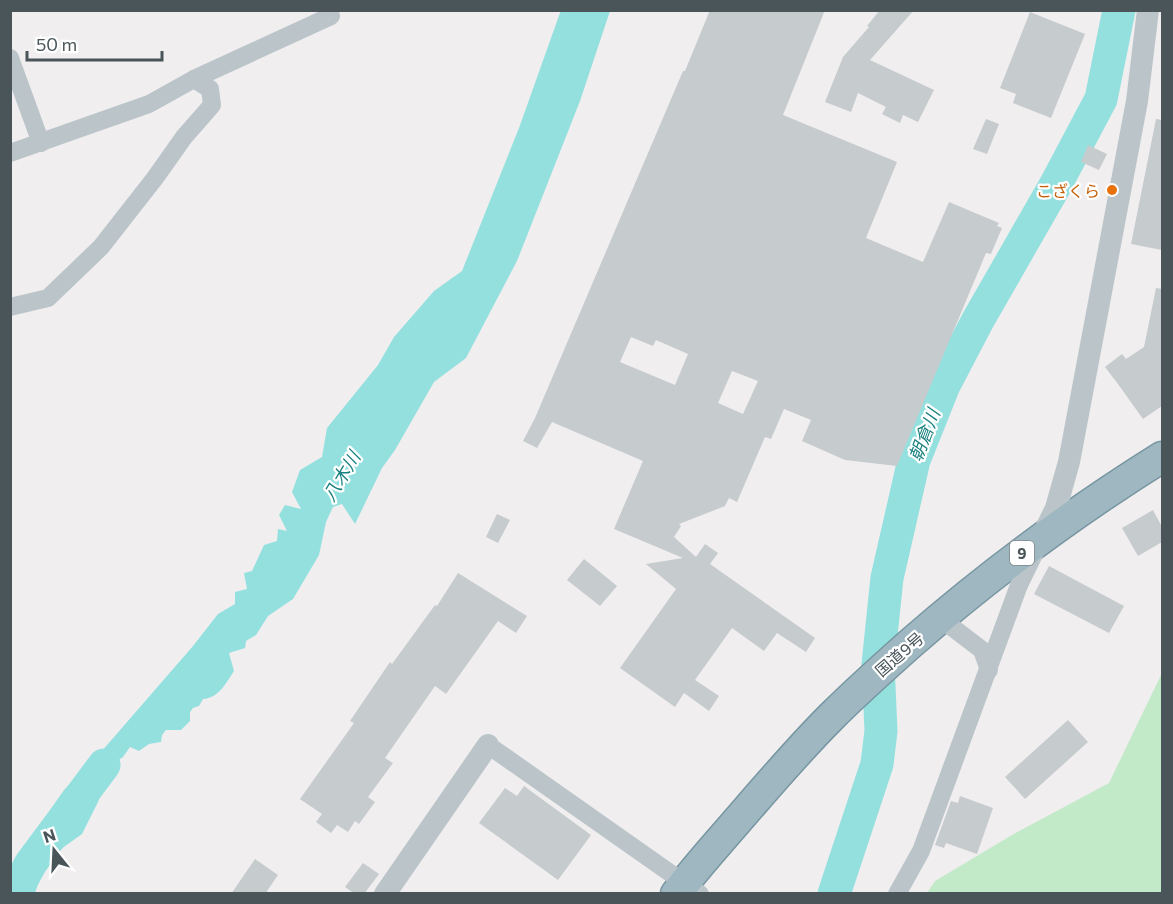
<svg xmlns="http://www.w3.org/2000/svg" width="1173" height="904" viewBox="0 0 1173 904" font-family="Commissioner,'Noto Sans JP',sans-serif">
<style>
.green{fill:#c2e9c8}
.water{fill:#94e0df;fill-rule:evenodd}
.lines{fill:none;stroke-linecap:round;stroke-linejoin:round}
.river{stroke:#94e0df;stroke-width:33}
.building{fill:#c6cbcd;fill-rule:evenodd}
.trunk-casing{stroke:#7796a2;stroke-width:33}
.minor{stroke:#bbc5c9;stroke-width:18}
.tertiary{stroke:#bbc5c9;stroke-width:22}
.trunk{stroke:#9eb7c0;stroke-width:30}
.food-dot{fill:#e8710a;stroke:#fff;stroke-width:2}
.labels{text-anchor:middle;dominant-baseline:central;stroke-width:4.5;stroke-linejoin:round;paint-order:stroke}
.shield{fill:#fff;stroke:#80888b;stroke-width:1.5}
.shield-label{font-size:15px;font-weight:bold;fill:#495559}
.food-label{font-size:16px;fill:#c56008;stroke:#fff;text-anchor:end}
.street-label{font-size:16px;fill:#495559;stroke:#fff}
.water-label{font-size:18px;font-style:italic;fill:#1c8380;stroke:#fff}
</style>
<rect width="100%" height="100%" fill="#f0eeef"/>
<path class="green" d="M 1162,673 L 1162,893 L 927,893 L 935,881 L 1012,835 L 1109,783 Z"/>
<path class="water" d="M 561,10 L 610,11 L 580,101 L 517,261 L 466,358 L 434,382 L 395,450 L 382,468 L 355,524 L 342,504 L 333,507 L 326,522 L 319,555 L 293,599 L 268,616 L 256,635 L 246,641 L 245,648 L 229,653 L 234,671 C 226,683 219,698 203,699 L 199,706 L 193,708 L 190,712 L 190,721 L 181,730 L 166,730 L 162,735 L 161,742 L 149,744 L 139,751 L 130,747 L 123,757 L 113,764 L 98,802 L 82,834 L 54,854 L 45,864 L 35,893 L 11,893 L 11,867 L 64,790 L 101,752 L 193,646 L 218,614 L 235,604 L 235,592 L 247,589 L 244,573 L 252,571 L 264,545 L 277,541 L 278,529 L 287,531 L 279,515 L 285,505 L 301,509 L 292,492 L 300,470 L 322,457 L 327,428 L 378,365 L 394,337 L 434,291 L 462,271 L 519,128 ZM 75,797 L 81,812 L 76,822 L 64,825 L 62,813 L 71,805 Z"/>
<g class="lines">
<g class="river">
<path d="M 14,894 L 31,863 L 104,765"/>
<path d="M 834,894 L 877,764 L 881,731 L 878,664 L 887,578 L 914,460 L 944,385 L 978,320 L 1056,184 L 1101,99 L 1119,10"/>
</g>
</g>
<g class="building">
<path d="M 710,10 L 825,10 L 783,115 L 897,162 L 866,238 L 923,262 L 949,202 L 999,223 L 997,226 L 1002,228 L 991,254 L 986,253 L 897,466 L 845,460 L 802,441 L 811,420 L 784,409 L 771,439 L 765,437 L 737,502 L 729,498 L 725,506 L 679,524 L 681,526 L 674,537 L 696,557 L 705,544 L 718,553 L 710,564 L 815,638 L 806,652 L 777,633 L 764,651 L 732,628 L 695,680 L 719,696 L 709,711 L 684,693 L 675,707 L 620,668 L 676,589 L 646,564 L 683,558 L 614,529 L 643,461 L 552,422 L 537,448 L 523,441 L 535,418 L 683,71 L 685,71 ZM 631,337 L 653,346 L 656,340 L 688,354 L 675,385 L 620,362 ZM 732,371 L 758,381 L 743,414 L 718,403 Z"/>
<path d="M 880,10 L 914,10 L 870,60 L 934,90 L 918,122 L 903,115 L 900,123 L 882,114 L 886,107 L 858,93 L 851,112 L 825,102 L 843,57 L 869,27 L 867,26 Z"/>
<path d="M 1030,12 L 1085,34 L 1051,118 L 1013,103 L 1016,94 L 1000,88 Z"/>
<path d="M 986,119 L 999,124 L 987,154 L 973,149 Z"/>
<path d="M 1156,119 L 1162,120 L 1162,250 L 1131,244 Z"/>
<path d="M 1088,145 L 1107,154 L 1099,170 L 1081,162 Z"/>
<path d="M 1156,288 L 1162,289 L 1162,406 L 1143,419 L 1118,384 L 1105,367 L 1122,354 L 1126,359 L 1144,347 Z"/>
<path d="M 1153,510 L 1162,527 L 1162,542 L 1138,556 L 1122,528 Z"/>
<path d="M 497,514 L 510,520 L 498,543 L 486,537 Z"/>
<path d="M 584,559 L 617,586 L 600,606 L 567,580 Z"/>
<path d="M 1049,566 L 1124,606 L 1109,633 L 1034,594 Z"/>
<path d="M 458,573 L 527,616 L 516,633 L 498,621 L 446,694 L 435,686 L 385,758 L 393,763 L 368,797 L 375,802 L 359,824 L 355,821 L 348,832 L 337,825 L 331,833 L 316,822 L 322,814 L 300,799 L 354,723 L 350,721 L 390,662 L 392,664 L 435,605 L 437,606 Z"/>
<path d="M 1068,720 L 1088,742 L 1025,799 L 1005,777 Z"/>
<path d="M 524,786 L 591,835 L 558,880 L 479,823 L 505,788 L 517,796 Z"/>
<path d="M 960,796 L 993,808 L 977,854 L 946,843 L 944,848 L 935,845 L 951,801 L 958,803 Z"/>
<path d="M 255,859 L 278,875 L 265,894 L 231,894 Z"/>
<path d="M 363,863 L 379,874 L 364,894 L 355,894 L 345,887 Z"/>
</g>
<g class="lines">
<defs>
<path id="trunk" d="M 676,894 C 693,871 712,850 731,828 C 764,790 796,752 831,717 C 857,691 884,667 911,643 C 990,574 1074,512 1162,457"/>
</defs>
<use href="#trunk" class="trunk-casing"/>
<g class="minor">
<path d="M 10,58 L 41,143"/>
<path d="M 10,153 L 149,104 L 194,79 L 331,16"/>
<path d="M 10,307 L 48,298 L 101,247 L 155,178 L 184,137 L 212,105 L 210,89 L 194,79"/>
<path d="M 940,618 L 982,650 L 989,670"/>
<path d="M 488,745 L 700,894"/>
<path d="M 897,894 L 921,851 L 1019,585 L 1038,546"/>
</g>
<g class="tertiary">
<path d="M 1042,537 L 1056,508 L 1069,462 L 1137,101 L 1148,10"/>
<path d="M 385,894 L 488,745"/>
</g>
<use href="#trunk" class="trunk"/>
</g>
<circle class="food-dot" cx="1112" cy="190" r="6"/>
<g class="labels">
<rect class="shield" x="1010" y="541" width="24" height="24" rx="4.5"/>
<g class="shield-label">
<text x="1022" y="553">9</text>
</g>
<g class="food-label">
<text x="1100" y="190">こざくら</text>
</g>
<g class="street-label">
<text transform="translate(899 654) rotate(-41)">国道9号</text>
</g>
<g class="water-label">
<text transform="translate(924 435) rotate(-69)">朝倉川</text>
<text transform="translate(341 476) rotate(-59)">八木川</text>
</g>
</g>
<rect width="1173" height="904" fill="none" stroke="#495559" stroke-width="24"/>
<g transform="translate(54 850) rotate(342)" stroke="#ffffff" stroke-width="4.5" paint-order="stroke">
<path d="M0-4.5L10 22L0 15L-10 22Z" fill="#495559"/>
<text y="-9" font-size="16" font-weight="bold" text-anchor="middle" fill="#495559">N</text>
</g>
<path d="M27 51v9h135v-9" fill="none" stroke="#495559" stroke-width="3"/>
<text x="36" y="51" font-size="18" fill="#495559" stroke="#ffffff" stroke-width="4.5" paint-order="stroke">50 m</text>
</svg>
